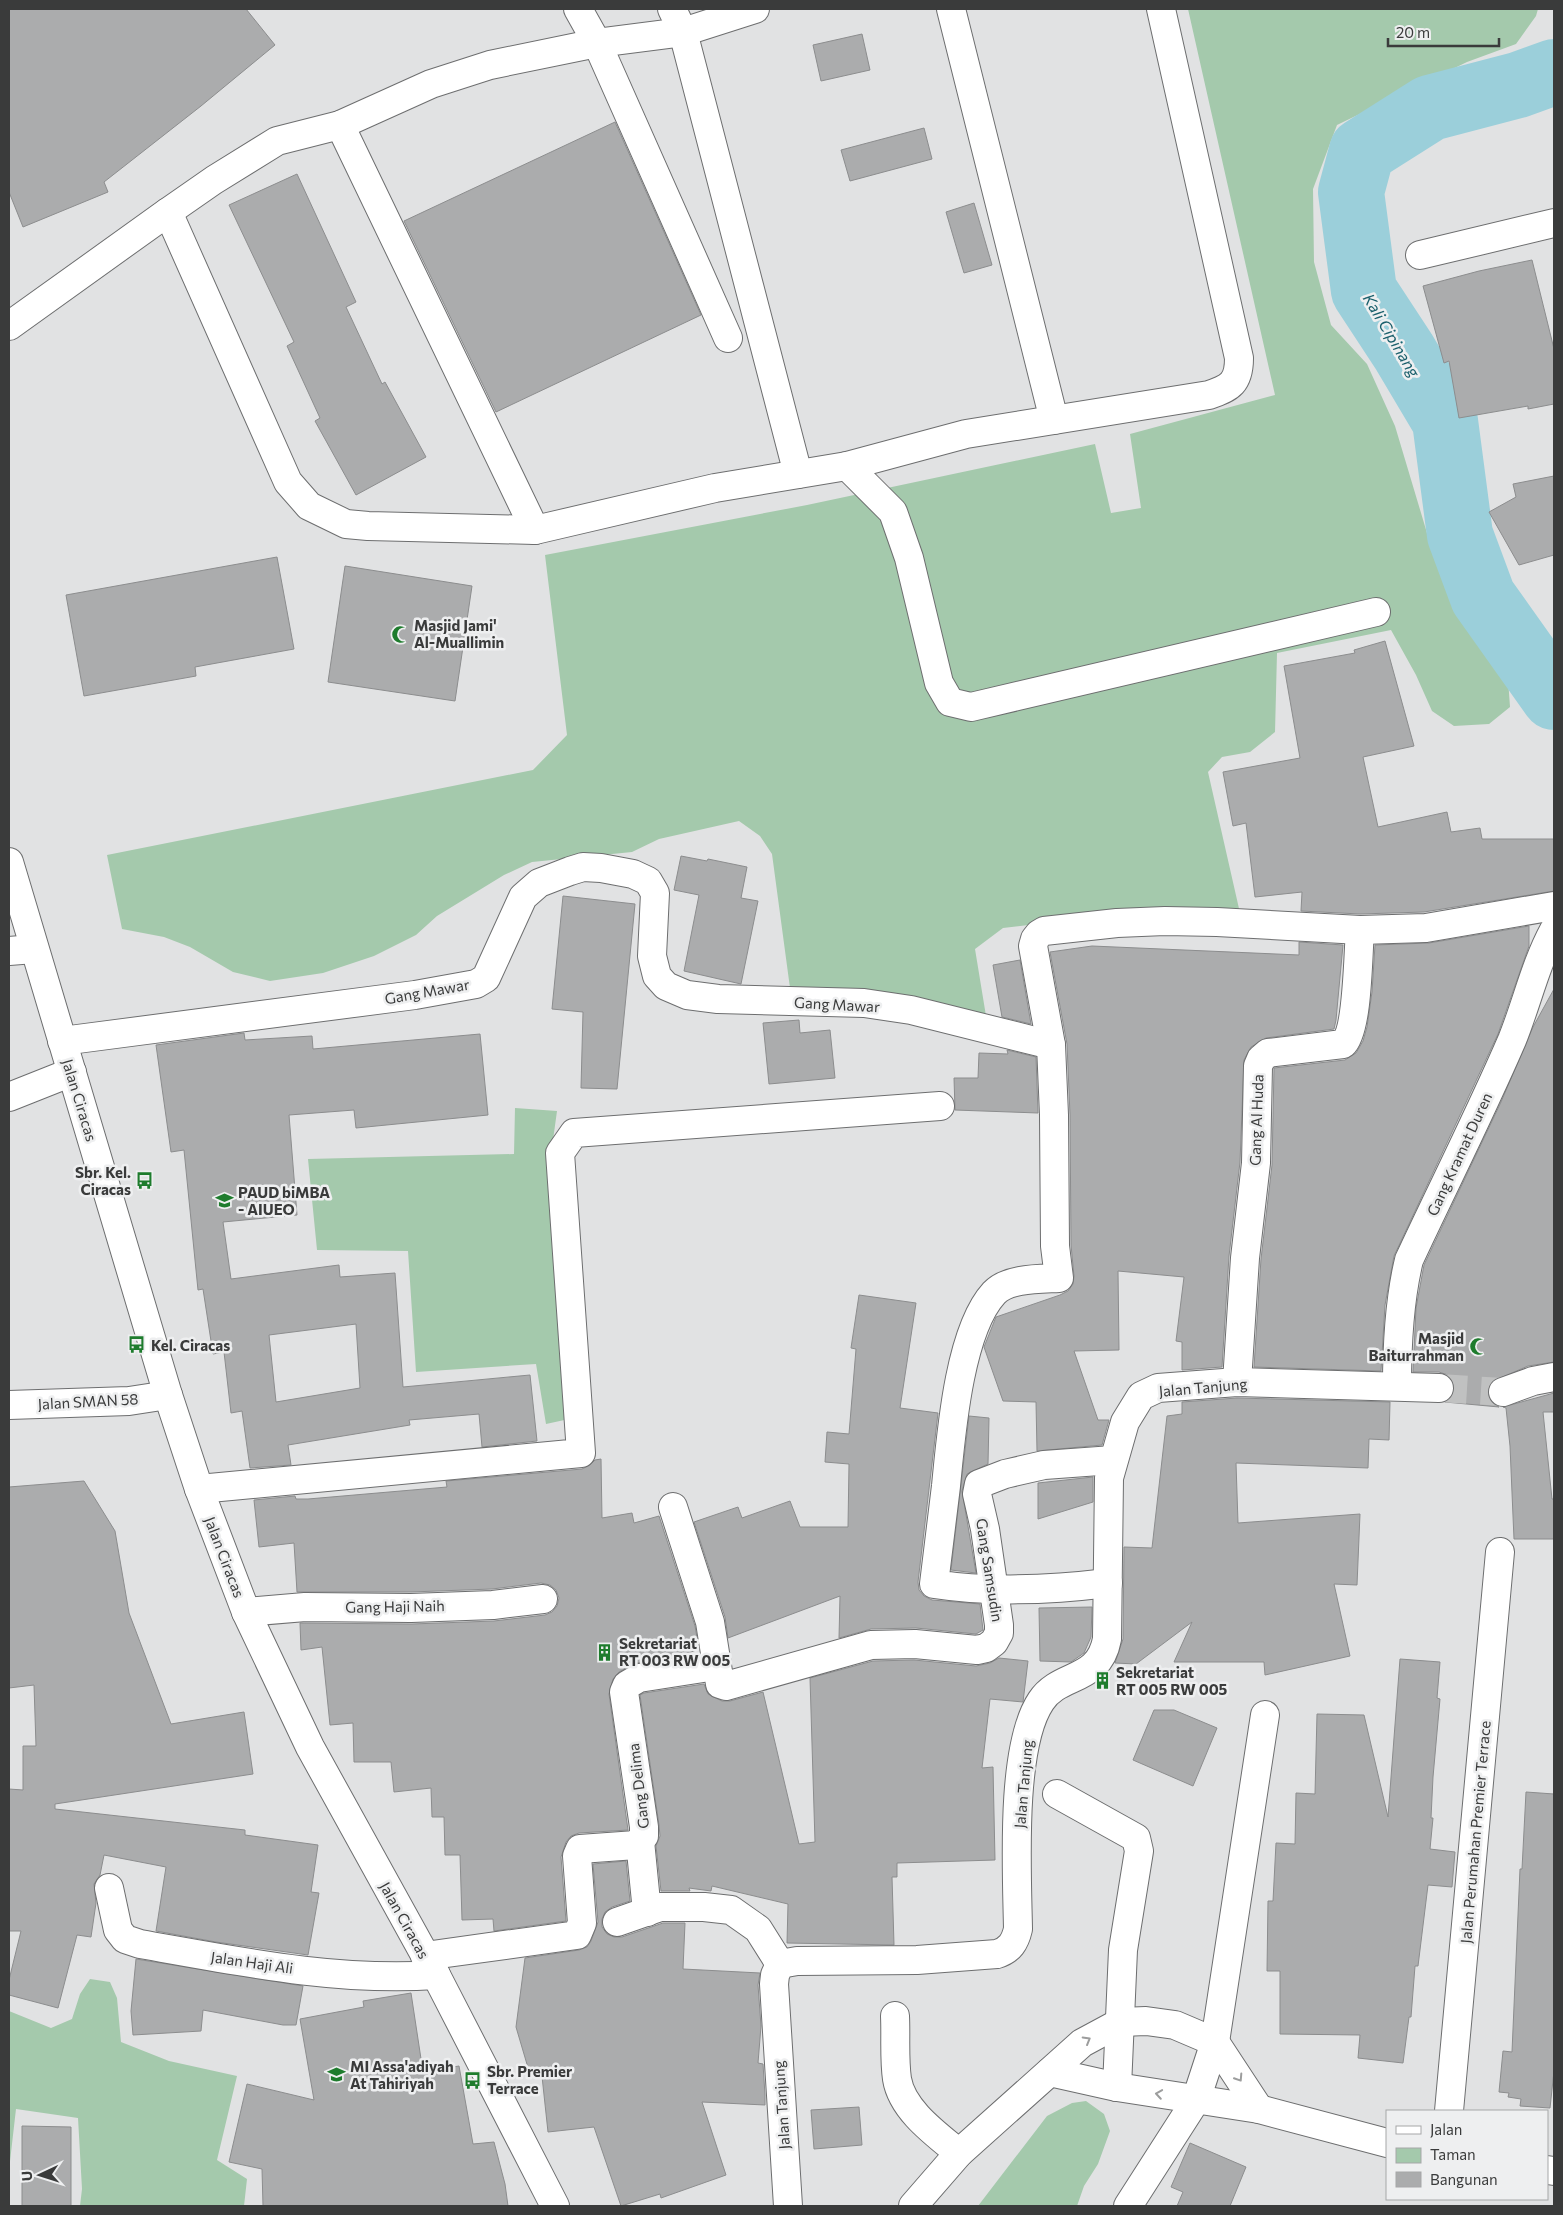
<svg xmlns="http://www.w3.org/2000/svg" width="1563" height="2215" viewBox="0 0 1563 2215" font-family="Commissioner,sans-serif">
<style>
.green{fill:#a4c9ac}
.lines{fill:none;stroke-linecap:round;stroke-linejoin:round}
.river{stroke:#9bcfda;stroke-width:66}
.building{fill:#abacad;stroke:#8c8d8e;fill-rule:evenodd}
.minor-tunnel{stroke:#c0c1c1;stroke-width:28;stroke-dasharray:28 14;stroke-linecap:butt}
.minor-casing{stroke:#6d6e6f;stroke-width:30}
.minor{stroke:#fff;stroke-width:28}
.oneway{stroke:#9c9d9d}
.labels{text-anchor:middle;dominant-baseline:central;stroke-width:5;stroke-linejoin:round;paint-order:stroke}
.poi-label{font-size:15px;font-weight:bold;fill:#3a3b3b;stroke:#eeeff0;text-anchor:start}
.street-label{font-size:15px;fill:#3a3b3b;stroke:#eeeff0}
.water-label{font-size:16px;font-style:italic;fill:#195f6b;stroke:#eeeff0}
</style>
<rect width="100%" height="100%" fill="#e1e2e3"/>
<g class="green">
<path d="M 1188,9 L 1538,9 L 1536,16 L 1516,44 L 1467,62 L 1337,125 L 1313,189 L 1314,262 L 1331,325 L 1367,364 L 1395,426 L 1427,533 L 1508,679 L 1510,707 L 1489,724 L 1454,726 L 1432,711 L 1416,675 L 1391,630 L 1277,653 L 1275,732 L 1250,752 L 1222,757 L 1208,772 L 1240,913 L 1120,914 L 1003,928 L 975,949 L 986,1016 L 790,988 L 772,854 L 760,836 L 739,821 L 659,839 L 632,852 L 532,862 L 504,875 L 437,916 L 416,935 L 374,956 L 323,973 L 270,981 L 233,972 L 190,947 L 164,937 L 122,929 L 107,855 L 533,770 L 567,735 L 545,555 L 807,505 L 1095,444 L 1111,513 L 1141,508 L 1130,434 L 1275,395 Z"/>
<path d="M 515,1108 L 557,1111 L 550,1162 L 569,1419 L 546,1424 L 536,1364 L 416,1372 L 408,1251 L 317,1250 L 308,1159 L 514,1154 Z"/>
<path d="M 90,1979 L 110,1982 L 117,1998 L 121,2042 L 169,2061 L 237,2076 L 217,2160 L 247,2179 L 244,2206 L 80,2206 L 82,2189 L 78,2118 L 16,2109 L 9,2170 L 9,2011 L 51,2028 L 72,2019 L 80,1994 Z"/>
<path d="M 1086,2101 L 1104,2114 L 1110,2131 L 1098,2164 L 1084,2186 L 1077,2206 L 978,2206 L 1047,2116 L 1072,2103 Z"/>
</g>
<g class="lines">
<path class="river" d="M 1554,72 L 1518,85 L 1430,108 L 1362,151 L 1351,192 L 1364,291 L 1404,352 L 1445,421 L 1460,535 L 1483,597 L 1554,697"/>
</g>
<g class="building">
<path d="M 9,9 L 246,9 L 275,45 L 201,106 L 104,182 L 108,192 L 23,227 L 9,192 Z"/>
<path d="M 862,34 L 870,70 L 821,81 L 813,45 Z"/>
<path d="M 615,122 L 701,315 L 496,412 L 404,221 Z"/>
<path d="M 924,128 L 932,159 L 850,181 L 841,150 Z"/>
<path d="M 297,174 L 356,302 L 346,307 L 382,384 L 385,382 L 426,457 L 356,495 L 315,421 L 320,418 L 287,346 L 294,342 L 229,205 Z"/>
<path d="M 974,203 L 992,265 L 964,273 L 946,212 Z"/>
<path d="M 1532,260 L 1554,349 L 1554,404 L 1528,409 L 1528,406 L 1459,418 L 1449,361 L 1444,363 L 1423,286 L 1479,271 Z"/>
<path d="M 1554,476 L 1554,555 L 1519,565 L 1489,512 L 1516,497 L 1513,484 Z"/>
<path d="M 277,557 L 294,649 L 195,667 L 196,676 L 84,696 L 66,595 Z"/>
<path d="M 345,566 L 472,586 L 455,701 L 328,682 Z"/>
<path d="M 1385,641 L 1414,746 L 1363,757 L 1378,827 L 1447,812 L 1451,832 L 1480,828 L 1482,839 L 1554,839 L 1554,891 L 1424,912 L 1360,914 L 1301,911 L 1302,892 L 1255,897 L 1246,823 L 1233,826 L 1223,772 L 1300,758 L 1284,666 L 1355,653 L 1354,650 Z"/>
<path d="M 681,856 L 707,861 L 708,859 L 747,867 L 741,898 L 758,901 L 741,984 L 684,971 L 699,895 L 674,890 Z"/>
<path d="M 563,896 L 635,904 L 617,1089 L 581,1088 L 583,1012 L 552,1009 Z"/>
<path d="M 1529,926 L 1529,946 L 1498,1034 L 1394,1256 L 1385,1305 L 1381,1371 L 1254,1367 L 1261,1259 L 1272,1165 L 1274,1068 L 1345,1060 L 1356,1053 L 1363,1041 L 1367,1027 L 1372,992 L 1375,945 L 1429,943 Z"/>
<path d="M 1299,942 L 1343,945 L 1336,1020 L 1334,1029 L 1266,1038 L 1251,1047 L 1244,1060 L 1240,1162 L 1229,1256 L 1222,1367 L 1182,1370 L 1182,1342 L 1176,1341 L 1184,1277 L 1118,1271 L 1119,1350 L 1074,1351 L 1098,1420 L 1109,1420 L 1102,1445 L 1037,1451 L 1036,1402 L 1003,1401 L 984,1347 L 996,1317 L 1060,1295 L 1068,1291 L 1073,1284 L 1074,1276 L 1071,1245 L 1070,1115 L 1067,1044 L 1050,952 L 1092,946 L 1299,955 Z"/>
<path d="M 1020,960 L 1031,1024 L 1002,1017 L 993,965 Z"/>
<path d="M 1554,989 L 1554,1362 L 1528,1366 L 1491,1382 L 1488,1389 L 1488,1397 L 1493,1404 L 1499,1407 L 1445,1402 L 1452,1397 L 1455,1389 L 1453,1381 L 1448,1375 L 1439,1372 L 1413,1372 L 1416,1308 L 1424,1265 L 1501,1102 L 1533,1027 Z"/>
<path d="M 799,1020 L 800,1033 L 830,1030 L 835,1078 L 769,1084 L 763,1023 Z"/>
<path d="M 244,1033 L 245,1040 L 312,1036 L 313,1049 L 480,1034 L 488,1115 L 356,1128 L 354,1110 L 289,1115 L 297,1215 L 223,1222 L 231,1279 L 339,1265 L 340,1277 L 395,1273 L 403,1387 L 530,1375 L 537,1441 L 482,1447 L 479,1414 L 409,1420 L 410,1425 L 288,1445 L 291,1465 L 250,1468 L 242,1411 L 231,1413 L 224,1352 L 213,1354 L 203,1289 L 198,1290 L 184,1150 L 171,1152 L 156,1045 ZM 356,1324 L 360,1388 L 276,1402 L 269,1335 Z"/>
<path d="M 1007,1050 L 1036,1057 L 1038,1113 L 955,1110 L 954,1078 L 978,1078 L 979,1053 L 1008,1054 Z"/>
<path d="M 859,1295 L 916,1303 L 900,1408 L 938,1413 L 918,1582 L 919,1590 L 924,1596 L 932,1600 L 980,1604 L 983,1630 L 976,1634 L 916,1628 L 871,1629 L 839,1638 L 840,1596 L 728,1638 L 725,1617 L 694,1522 L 738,1507 L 742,1518 L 790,1501 L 800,1527 L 848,1527 L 849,1464 L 825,1462 L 827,1432 L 849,1434 L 856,1349 L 851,1348 Z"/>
<path d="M 1554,1393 L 1554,1412 L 1543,1412 L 1552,1499 L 1554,1499 L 1554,1539 L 1514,1539 L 1510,1446 L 1506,1408 L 1503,1407 Z"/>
<path d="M 1237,1398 L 1390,1402 L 1389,1440 L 1369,1439 L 1368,1468 L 1236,1463 L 1238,1523 L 1360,1514 L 1357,1585 L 1334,1584 L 1350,1656 L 1265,1675 L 1264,1662 L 1174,1662 L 1192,1622 L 1136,1664 L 1115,1663 L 1123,1639 L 1124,1547 L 1152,1548 L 1167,1416 L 1182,1414 L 1182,1402 Z"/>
<path d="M 969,1416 L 989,1418 L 988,1464 L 967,1474 L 962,1491 L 976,1573 L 951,1570 Z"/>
<path d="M 601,1459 L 602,1518 L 632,1513 L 634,1523 L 659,1516 L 695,1626 L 699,1649 L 681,1656 L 636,1663 L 619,1672 L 613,1679 L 609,1694 L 628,1830 L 579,1833 L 571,1836 L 566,1842 L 561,1857 L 566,1921 L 494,1931 L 493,1919 L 462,1920 L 460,1855 L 445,1855 L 444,1817 L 432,1817 L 431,1788 L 394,1792 L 391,1762 L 354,1762 L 353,1723 L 330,1725 L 322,1647 L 301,1650 L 300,1623 L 412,1624 L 494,1621 L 545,1615 L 552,1612 L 557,1606 L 559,1598 L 556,1590 L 550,1585 L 541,1583 L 492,1589 L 411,1592 L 297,1592 L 294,1543 L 259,1547 L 254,1500 L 295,1496 L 296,1499 L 308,1499 L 447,1487 L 446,1481 L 582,1469 L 590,1465 L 595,1460 Z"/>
<path d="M 1093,1477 L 1093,1502 L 1038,1519 L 1038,1483 Z"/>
<path d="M 84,1481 L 115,1531 L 129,1613 L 171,1724 L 244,1712 L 253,1774 L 55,1804 L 55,1809 L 245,1830 L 245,1835 L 318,1845 L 311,1892 L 319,1893 L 308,1955 L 216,1942 L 156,1931 L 166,1867 L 104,1855 L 100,1875 L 94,1884 L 96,1903 L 91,1937 L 77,1935 L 58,2008 L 9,1995 L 9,1980 L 21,1931 L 9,1931 L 9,1789 L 23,1790 L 23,1746 L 36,1746 L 34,1685 L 9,1688 L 9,1487 Z"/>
<path d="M 1092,1607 L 1091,1637 L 1084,1653 L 1071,1662 L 1040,1661 L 1039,1608 Z"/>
<path d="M 999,1658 L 1028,1661 L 1023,1702 L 990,1699 L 982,1768 L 993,1767 L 995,1860 L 897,1863 L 897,1877 L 892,1877 L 894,1945 L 787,1943 L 788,1904 L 712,1886 L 711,1891 L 689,1888 L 690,1891 L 661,1891 L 656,1846 L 660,1836 L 659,1825 L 640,1695 L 644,1693 L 704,1684 L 708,1694 L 722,1701 L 730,1701 L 763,1692 L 799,1844 L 815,1842 L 810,1678 L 873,1661 L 914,1660 L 976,1666 L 990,1663 Z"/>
<path d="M 1400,1659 L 1440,1662 L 1437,1698 L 1440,1699 L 1433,1777 L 1431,1818 L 1433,1818 L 1430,1849 L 1455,1852 L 1452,1887 L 1428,1885 L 1418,1966 L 1415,1966 L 1411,2017 L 1409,2017 L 1403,2063 L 1358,2058 L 1360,2035 L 1280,2034 L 1280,1971 L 1267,1971 L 1268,1901 L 1273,1901 L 1276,1843 L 1295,1844 L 1296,1793 L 1315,1794 L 1317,1714 L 1364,1715 L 1388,1817 Z"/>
<path d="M 1154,1710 L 1174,1710 L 1217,1728 L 1193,1786 L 1133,1760 Z"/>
<path d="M 1526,1792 L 1554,1794 L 1554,2071 L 1550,2108 L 1520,2106 L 1521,2099 L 1508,2097 L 1509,2093 L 1499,2092 L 1503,2051 L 1512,2052 L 1520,1869 L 1522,1869 Z"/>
<path d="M 626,1861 L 630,1901 L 612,1907 L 605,1912 L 602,1919 L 602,1927 L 607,1934 L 614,1937 L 622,1937 L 663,1923 L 685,1923 L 683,1969 L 760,1973 L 758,1985 L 761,2026 L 758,2063 L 763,2064 L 765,2095 L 765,2105 L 702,2102 L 726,2175 L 661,2198 L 660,2194 L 621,2206 L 594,2127 L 548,2132 L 541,2067 L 529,2071 L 516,2027 L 525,1958 L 579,1950 L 587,1947 L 591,1941 L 598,1922 L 593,1864 Z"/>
<path d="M 136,1959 L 303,1986 L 296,2025 L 283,2025 L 203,2010 L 201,2031 L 133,2035 L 131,2011 Z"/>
<path d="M 411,1993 L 423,2072 L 459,2066 L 473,2144 L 494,2142 L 505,2184 L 508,2206 L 263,2206 L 262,2169 L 229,2162 L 247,2084 L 314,2100 L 300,2019 L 364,2007 L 363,2001 Z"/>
<path d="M 859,2107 L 862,2145 L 814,2149 L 811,2110 Z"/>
<path d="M 22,2126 L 71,2127 L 71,2206 L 22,2206 Z"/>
<path d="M 1190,2143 L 1246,2167 L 1230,2206 L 1177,2206 L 1183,2192 L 1171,2187 Z"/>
</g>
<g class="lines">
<path class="minor-tunnel" d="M 1439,1388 L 1503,1392"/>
<defs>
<g id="minor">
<path d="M 578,9 L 597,43 L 728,338"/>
<path d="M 672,9 L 683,32 L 798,474"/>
<path d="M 951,9 L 1054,420"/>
<path d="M 340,125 L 535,530"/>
<path d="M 168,212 L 214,180 L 277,141 L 340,125 L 431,84 L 490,65 L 597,43 L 683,32 L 755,9"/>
<path d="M 1420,255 L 1554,223"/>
<path d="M 9,326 L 168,212 L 288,482 L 309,506 L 346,524 L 368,526 L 535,530 L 715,488 L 847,466 L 966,434 L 1209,395 C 1230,388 1239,383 1239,358 L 1161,9"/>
<path d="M 847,466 L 893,512 L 909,558 L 939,683 L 950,702 L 971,707 L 1376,612"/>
<path d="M 9,862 L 168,1395 L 199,1489 L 246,1612 L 310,1747 L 436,1975 L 555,2206"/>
<path d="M 9,951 L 34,949"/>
<path d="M 62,1041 L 415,995 L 476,984 L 486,978 L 523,897 L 539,883 L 570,871 L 583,867 L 601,868 L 633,874 L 648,881 L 655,893 L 652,956 L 657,976 L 666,986 L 687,995 L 718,999 L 864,1003 L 911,1010 L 1051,1045"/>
<path d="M 9,1097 L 72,1072"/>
<path d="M 1237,1382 L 1245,1258 L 1256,1163 L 1258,1066 L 1261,1059 L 1268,1053 L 1343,1044 C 1358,1031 1358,953 1360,930"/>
<path d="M 1397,1386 C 1397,1343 1399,1301 1409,1260 C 1443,1187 1480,1114 1512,1040 C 1527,1003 1535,965 1554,930"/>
<path d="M 1503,1392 L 1533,1381 L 1554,1377"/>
<path d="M 9,1405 L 129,1401 L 168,1395"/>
<path d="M 199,1489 L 581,1453 L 560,1153 L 574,1133 L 940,1106"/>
<path d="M 673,1507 L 710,1622 L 720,1684 L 726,1686 L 871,1645 L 915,1644 L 977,1650 L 986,1648 L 994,1642 L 999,1633 L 999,1625 L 985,1529 L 977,1494 L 979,1484 L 1005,1474 L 1044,1465 L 1113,1460"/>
<path d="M 1108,1583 C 1050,1590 992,1593 934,1584 C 938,1551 942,1519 946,1486 C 951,1435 959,1331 994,1293 C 1008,1278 1040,1279 1059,1278 L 1055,1246 L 1054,1115 L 1051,1045 L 1033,946 L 1035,939 L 1039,934 L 1044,931 L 1117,923 L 1165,921 L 1217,922 L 1360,930 L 1426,928 L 1554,906"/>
<path d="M 246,1612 L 305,1607 L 411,1608 L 493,1605 L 543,1599"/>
<path d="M 1057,1794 L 1136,1838 L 1139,1851 L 1123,1950 L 1117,2087"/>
<path d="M 640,1841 L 647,1912"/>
<path d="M 109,1888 L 118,1930 L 125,1939 L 140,1944 C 237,1961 337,1982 436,1975"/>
<path d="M 617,1922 L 660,1907 L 704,1907 L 731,1910 L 758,1929 L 780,1964"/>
<path d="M 425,1956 L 577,1935 L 582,1923 L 577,1856 L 580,1849 L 636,1845 L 644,1836 L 644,1827 L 624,1692 L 627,1685 L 639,1678 L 716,1666"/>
<path d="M 895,2016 C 896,2036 894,2059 897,2079 C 902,2110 936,2134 959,2153"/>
<path d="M 1050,2072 L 1117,2087 L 1259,2109 L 1387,2143"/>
<path d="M 1449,2111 L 1500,1552"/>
<path d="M 1547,2170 L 1554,2171"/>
<path d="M 788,2206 L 774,1984 L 775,1975 L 780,1964 L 797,1961 L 917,1960 L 997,1954 C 1010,1950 1015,1942 1018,1929 C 1017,1872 1010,1747 1041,1701 C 1060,1672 1099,1683 1107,1639 L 1109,1478 L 1125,1422 L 1141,1396 L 1158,1388 L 1237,1382 L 1439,1388"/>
<path d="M 913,2206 L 959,2153 L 1082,2043 L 1121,2022 L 1146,2021 L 1175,2025 L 1215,2042 L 1259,2109"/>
<path d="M 1128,2206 L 1196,2100 L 1215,2042 L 1265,1715"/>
</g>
</defs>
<use href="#minor" class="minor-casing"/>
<use href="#minor" class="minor"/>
</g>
<defs><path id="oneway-chevron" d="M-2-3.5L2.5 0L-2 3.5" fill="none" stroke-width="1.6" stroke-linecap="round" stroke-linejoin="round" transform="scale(1.25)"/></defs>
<g class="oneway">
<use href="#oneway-chevron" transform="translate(1087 2040) rotate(-30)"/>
<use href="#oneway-chevron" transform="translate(1239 2078) rotate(57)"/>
<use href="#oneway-chevron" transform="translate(1159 2094) rotate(-171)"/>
</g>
<defs>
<symbol id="mosque-bare" viewBox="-9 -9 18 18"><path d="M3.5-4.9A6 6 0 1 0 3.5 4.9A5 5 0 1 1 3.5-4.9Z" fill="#1e7c2d" stroke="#eeeff0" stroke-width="2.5" paint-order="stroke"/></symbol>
<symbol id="bus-bare" viewBox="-9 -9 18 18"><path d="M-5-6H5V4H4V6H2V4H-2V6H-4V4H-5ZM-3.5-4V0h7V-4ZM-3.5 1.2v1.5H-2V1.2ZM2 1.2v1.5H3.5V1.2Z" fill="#1e7c2d" stroke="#eeeff0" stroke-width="2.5" paint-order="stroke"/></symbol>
<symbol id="school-bare" viewBox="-9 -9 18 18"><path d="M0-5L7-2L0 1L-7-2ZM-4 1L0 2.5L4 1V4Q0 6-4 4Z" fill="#1e7c2d" stroke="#eeeff0" stroke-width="2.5" paint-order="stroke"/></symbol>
<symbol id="building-bare" viewBox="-9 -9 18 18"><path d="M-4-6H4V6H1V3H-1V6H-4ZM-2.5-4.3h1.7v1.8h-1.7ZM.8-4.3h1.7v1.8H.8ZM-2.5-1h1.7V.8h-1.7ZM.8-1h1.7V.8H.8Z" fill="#1e7c2d" stroke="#eeeff0" stroke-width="2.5" paint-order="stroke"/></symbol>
</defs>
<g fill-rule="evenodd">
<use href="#mosque-bare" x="388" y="622" width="25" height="25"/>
<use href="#bus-bare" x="132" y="1168" width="25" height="25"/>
<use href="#school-bare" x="212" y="1188" width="25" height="25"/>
<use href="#bus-bare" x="124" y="1332" width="25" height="25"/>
<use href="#mosque-bare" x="1466" y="1334" width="25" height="25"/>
<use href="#building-bare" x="592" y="1640" width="25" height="25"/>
<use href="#building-bare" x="1090" y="1668" width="25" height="25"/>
<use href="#school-bare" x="324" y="2062" width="25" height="25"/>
<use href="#bus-bare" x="460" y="2068" width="25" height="25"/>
</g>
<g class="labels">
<g class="poi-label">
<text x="414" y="625">Masjid Jami'<tspan x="414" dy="17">Al-Muallimin</tspan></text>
<text x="131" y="1172" text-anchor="end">Sbr. Kel.<tspan x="131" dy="17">Ciracas</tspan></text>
<text x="238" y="1192">PAUD biMBA<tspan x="238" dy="17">- AIUEO</tspan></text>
<text x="1464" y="1338" text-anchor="end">Masjid<tspan x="1464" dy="17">Baiturrahman</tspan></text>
<text x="151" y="1345">Kel. Ciracas</text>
<text x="619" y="1643">Sekretariat<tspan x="619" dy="17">RT 003 RW 005</tspan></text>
<text x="1116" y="1672">Sekretariat<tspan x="1116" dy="17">RT 005 RW 005</tspan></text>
<text x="350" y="2066">MI Assa'adiyah<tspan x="350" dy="17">At Tahiriyah</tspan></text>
<text x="487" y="2071">Sbr. Premier<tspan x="487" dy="17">Terrace</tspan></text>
</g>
<g class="street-label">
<text transform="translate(427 991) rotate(-10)">Gang Mawar</text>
<text transform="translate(837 1004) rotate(3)">Gang Mawar</text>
<text transform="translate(80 1100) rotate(73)">Jalan Ciracas</text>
<text transform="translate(1256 1120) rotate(-88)">Gang Al Huda</text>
<text transform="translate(1459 1154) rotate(-65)">Gang Kramat Duren</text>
<text transform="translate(1203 1387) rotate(-5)">Jalan Tanjung</text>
<text transform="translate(88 1401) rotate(-3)">Jalan SMAN 58</text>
<text transform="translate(225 1557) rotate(69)">Jalan Ciracas</text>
<text transform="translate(990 1570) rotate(81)">Gang Samsudin</text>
<text transform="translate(395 1606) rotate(-1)">Gang Haji Naih</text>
<text transform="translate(1023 1784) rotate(-85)">Jalan Tanjung</text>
<text transform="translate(638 1786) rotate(-97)">Gang Delima</text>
<text transform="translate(1475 1832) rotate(-85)">Jalan Perumahan Premier Terrace</text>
<text transform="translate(405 1920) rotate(61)">Jalan Ciracas</text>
<text transform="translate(252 1962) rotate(8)">Jalan Haji Ali</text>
<text transform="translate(781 2105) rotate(-94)">Jalan Tanjung</text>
</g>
<g class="water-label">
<text transform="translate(1392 335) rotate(59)">Kali Cipinang</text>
</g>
</g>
<rect width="1563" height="2215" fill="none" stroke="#3a3b3b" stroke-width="20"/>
<rect x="1386" y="2110" width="162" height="90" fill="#eeeff0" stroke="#a6a7a8"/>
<rect x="1396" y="2126" width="25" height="8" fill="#ffffff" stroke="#a6a7a8"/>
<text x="1430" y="2135" font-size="15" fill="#3a3b3b">Jalan</text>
<rect x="1396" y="2148" width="25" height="15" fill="#a4c9ac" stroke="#a6a7a8"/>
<text x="1430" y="2160" font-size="15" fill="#3a3b3b">Taman</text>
<rect x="1396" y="2172" width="25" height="15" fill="#abacad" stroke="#a6a7a8"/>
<text x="1430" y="2185" font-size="15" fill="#3a3b3b">Bangunan</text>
<g transform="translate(40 2175) rotate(266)" stroke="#eeeff0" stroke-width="4" paint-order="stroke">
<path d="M0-4L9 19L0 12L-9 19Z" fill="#3a3b3b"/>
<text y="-8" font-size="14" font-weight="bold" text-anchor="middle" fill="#3a3b3b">U</text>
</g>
<path d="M1388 38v8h111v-8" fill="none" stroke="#3a3b3b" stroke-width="2.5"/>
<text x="1396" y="38" font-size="15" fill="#3a3b3b" stroke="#eeeff0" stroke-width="4" paint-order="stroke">20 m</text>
</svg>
